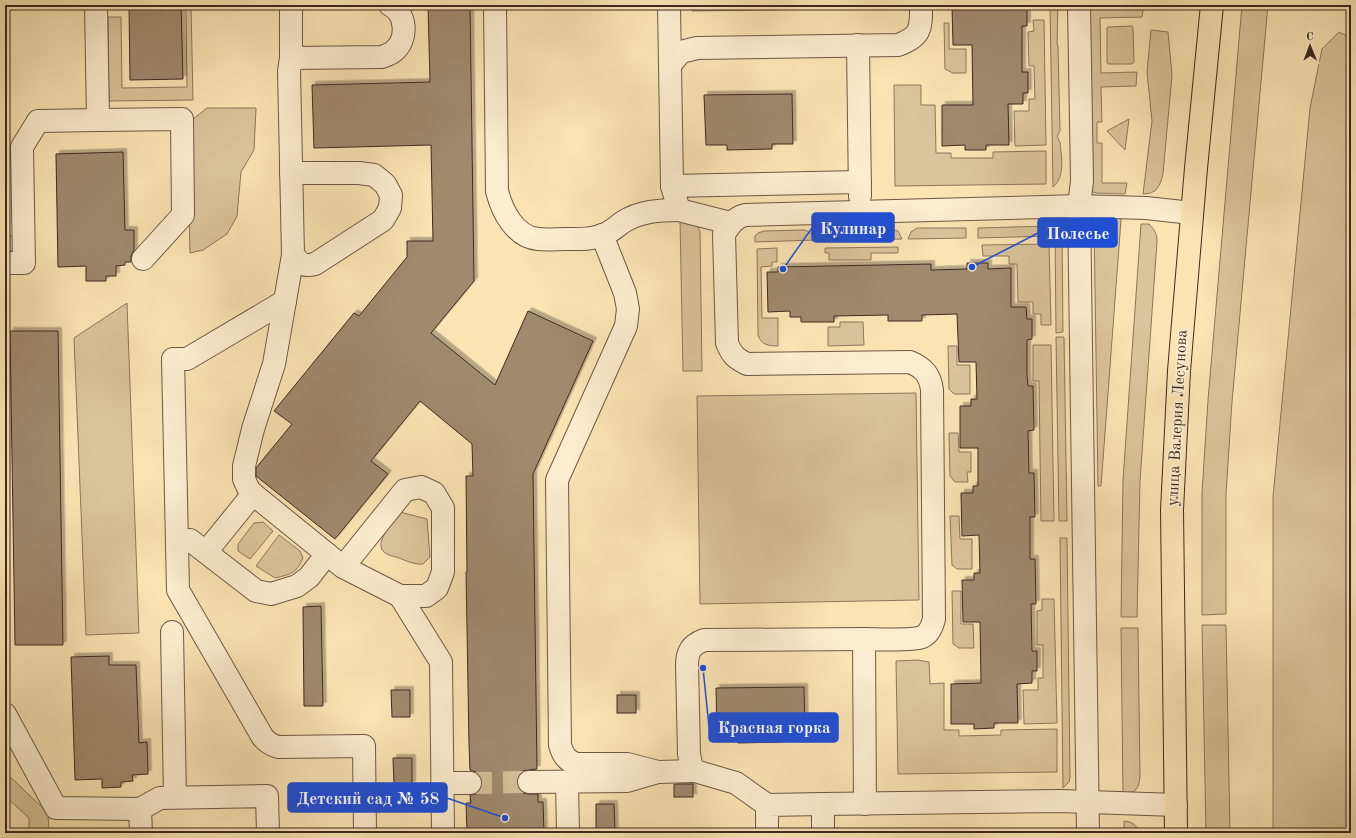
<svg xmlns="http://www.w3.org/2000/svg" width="1356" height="838" viewBox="0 0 1356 838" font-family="'Old Standard TT',serif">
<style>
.green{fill:#dac49b;stroke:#8c765e}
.building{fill:#9f8a6d;stroke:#3d2921;filter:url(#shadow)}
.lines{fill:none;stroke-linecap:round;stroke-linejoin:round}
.minor-tunnel{stroke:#d4bf97;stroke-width:22;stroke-dasharray:22 11;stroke-linecap:butt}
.minor-casing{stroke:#6c5846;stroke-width:24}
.major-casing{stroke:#3d2921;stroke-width:24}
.minor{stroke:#fcedce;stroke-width:22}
.major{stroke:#fae4b4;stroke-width:22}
.labels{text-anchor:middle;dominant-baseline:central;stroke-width:3.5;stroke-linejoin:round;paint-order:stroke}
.street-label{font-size:16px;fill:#3d2921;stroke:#fcedce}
.leader{fill:none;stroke:#1d4ed8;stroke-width:1.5}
.callout-dot{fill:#1d4ed8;stroke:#fcedce;stroke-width:1.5}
.callout{fill:#1d4ed8;stroke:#1d4ed8;stroke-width:1.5}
.callout-label{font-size:17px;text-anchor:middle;font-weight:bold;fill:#fff}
</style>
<defs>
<filter id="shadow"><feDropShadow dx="3.5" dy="-3.5" stdDeviation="0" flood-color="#0004"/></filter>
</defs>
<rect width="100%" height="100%" fill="#fae4b4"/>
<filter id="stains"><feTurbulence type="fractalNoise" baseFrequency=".005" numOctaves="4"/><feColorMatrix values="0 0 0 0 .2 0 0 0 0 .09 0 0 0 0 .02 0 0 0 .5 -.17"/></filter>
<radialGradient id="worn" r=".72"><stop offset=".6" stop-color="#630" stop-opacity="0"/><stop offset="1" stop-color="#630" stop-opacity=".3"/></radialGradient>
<g class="green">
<path d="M 186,5 L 191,5 L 193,100 L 109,101 L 108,17 L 121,17 L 122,88 L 187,87 Z"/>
<path d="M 692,5 L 894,5 L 894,8 L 692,11 Z"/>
<path d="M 1050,5 L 1058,5 L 1057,43 L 1058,47 L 1060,131 C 1057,135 1057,138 1060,142 C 1061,156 1066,176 1053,187 Z"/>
<path d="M 1089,5 L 1144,5 L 1142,17 L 1100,18 L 1101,73 L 1137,72 L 1136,86 L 1101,87 L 1102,122 L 1097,122 L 1097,143 L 1102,143 L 1102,183 L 1127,183 L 1125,194 L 1096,193 L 1093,192 L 1092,190 Z"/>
<path d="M 1242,5 L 1268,5 L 1232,402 L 1226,494 L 1226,614 L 1202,615 L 1202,493 L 1208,400 Z"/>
<path d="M 1033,20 L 1044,20 L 1046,145 L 1015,146 L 1014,111 L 1029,111 L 1029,99 L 1035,99 L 1034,66 L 1029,66 L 1028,32 L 1034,31 Z"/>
<path d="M 944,23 L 949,23 L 949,49 L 966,49 L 966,73 L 953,73 L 945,69 Z"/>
<path d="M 1132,26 L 1133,28 L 1134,62 L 1132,64 L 1109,64 L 1107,63 L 1107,28 L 1108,27 Z"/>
<path d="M 1151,30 L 1168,32 L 1172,75 L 1163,174 C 1160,186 1157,194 1143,194 L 1152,121 L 1147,72 Z"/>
<path d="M 1339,32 L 1351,38 L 1351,833 L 1273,833 L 1273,497 L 1310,108 L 1322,49 Z"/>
<path d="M 894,85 L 921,85 L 921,105 L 935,105 L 936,153 L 951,153 L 951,158 L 993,158 L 993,152 L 1046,151 L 1046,184 L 895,186 Z"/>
<path d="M 207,108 L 256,108 L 254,150 L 241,172 L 237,216 L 227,234 L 203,250 L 190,253 L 187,124 Z"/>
<path d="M 1129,119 L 1125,150 L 1107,131 Z"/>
<path d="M 1098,217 L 1120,218 L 1121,220 L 1101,486 L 1098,486 L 1094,223 L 1095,218 Z"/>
<path d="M 680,220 L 697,225 L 700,231 L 702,371 L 683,371 Z"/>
<path d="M 1141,224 L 1149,224 C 1155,230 1157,234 1157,242 L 1140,481 L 1137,617 L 1121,617 L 1123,480 Z"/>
<path d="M 1049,226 L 1049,236 L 978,238 L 978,228 Z"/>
<path d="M 1055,227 L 1062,234 L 1063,332 L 1056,333 Z"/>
<path d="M 917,228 L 966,228 L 966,238 L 908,239 L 911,232 Z"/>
<path d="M 891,229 L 898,231 L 902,239 L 821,241 L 824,234 L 831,230 Z"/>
<path d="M 805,230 L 812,234 L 815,240 L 755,242 L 755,236 L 758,233 L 764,231 Z"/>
<path d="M 5,236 L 13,236 L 14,251 L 5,251 Z"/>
<path d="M 1049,244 L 1051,325 L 1041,325 L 1041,314 L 1033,314 L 1033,302 L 1018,302 L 1017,264 L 1009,264 L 1009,256 L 983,256 L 982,245 Z"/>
<path d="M 898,247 L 898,253 L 871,253 L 871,260 L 829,260 L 829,253 L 825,253 L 825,248 Z"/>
<path d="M 777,248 L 777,262 L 772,262 L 772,266 L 761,267 L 762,318 L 778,318 L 778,346 C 769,346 761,345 758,335 L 757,249 Z"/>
<path d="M 127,303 L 139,633 L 86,635 L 74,338 Z"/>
<path d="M 840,322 L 863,322 L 864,345 L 828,346 L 828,327 L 840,327 Z"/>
<path d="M 1056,337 L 1064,337 L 1067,521 L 1059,521 Z"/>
<path d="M 1051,345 L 1054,521 L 1041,521 L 1039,381 L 1033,381 L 1033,345 Z"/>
<path d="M 948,346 L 957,346 L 957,365 L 970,365 L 970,394 L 954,394 L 949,389 Z"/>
<path d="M 916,393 L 919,600 L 700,604 L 697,396 Z"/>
<path d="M 949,433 L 958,433 L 959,452 L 971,452 L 971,472 L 967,472 L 968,482 L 955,482 L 950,476 Z"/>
<path d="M 400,512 L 427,519 L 430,557 L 423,564 C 414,565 405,560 396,557 C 392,556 387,555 384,552 C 373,543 394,521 400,512 Z"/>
<path d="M 950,516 L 959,516 L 960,539 L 972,539 L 972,569 L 957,569 L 952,565 Z"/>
<path d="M 263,522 L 273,531 L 250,559 L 238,551 L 238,544 L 254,523 Z"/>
<path d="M 279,535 L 300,551 L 303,558 C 296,574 291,574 275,578 L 256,566 Z"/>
<path d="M 1060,538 L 1067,538 L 1070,777 L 1069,782 L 1063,788 Z"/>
<path d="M 952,591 L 961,591 L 961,624 L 973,624 L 974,648 L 959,648 L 953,644 Z"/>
<path d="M 1042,599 L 1054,599 L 1057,723 L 1024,724 L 1023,690 L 1038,690 L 1038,678 L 1043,678 L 1043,645 L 1037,645 L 1037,611 L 1042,610 Z"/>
<path d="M 1202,625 L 1226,625 L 1230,833 L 1206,833 Z"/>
<path d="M 1121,628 L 1138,628 L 1140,776 C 1139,789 1136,793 1123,794 Z"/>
<path d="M 918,660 L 929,662 L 930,684 L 944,683 L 944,730 L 959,730 L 959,736 L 1001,735 L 1001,730 L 1057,729 L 1057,772 L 898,774 L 896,661 Z"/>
<path d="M 5,772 L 48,813 L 49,833 L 29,833 L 29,818 L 5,796 Z"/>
<path d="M 1124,821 C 1133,822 1136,825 1140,833 L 1124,833 Z"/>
</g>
<g class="building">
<path d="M 129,5 L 181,5 L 183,79 L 130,80 Z"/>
<path d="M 428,5 L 470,5 L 474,281 L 431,333 L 495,385 L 528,311 L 593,341 L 533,474 L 537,769 L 529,770 L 522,771 L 518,776 L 517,783 L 518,789 L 523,793 L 529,794 L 538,794 L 538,802 L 543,802 L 544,833 L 467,833 L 466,803 L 471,803 L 470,795 L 476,794 L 481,790 L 482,783 L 481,776 L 476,772 L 470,770 L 469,744 L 466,572 L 467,572 L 466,476 L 473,476 L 472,444 L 420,401 L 371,461 L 388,474 L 335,539 L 256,476 L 256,468 L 292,424 L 274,411 L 354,313 L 359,316 L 407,257 L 407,241 L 433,241 L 431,145 L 314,148 L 312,85 L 430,82 Z"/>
<path d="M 952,5 L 1027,5 L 1027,26 L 1022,26 L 1022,72 L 1028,72 L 1028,93 L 1023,93 L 1023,104 L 1008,104 L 1009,145 L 986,145 L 986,150 L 965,150 L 965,145 L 942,146 L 942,105 L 973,105 L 972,45 L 953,45 Z"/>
<path d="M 792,94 L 793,144 L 772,144 L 772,149 L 727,150 L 727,145 L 706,145 L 704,95 Z"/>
<path d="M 123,152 L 125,230 L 134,230 L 134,250 L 131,256 L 131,262 L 125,262 L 125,265 L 116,266 L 116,276 L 106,276 L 106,281 L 86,281 L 86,266 L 58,267 L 56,154 Z"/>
<path d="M 967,263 L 988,263 L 988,269 L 1011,268 L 1011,307 L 1026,307 L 1027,319 L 1032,319 L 1032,339 L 1027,340 L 1027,375 L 1028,386 L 1033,386 L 1034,430 L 1028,431 L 1029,473 L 1034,473 L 1035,517 L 1030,517 L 1030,559 L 1035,559 L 1036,604 L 1031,604 L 1032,651 L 1037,651 L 1037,671 L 1032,671 L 1032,683 L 1017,684 L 1018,723 L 994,723 L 994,728 L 974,729 L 974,724 L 951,724 L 951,684 L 981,683 L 980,622 L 963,622 L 962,580 L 974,580 L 974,573 L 980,573 L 979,535 L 962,536 L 961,493 L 973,493 L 973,486 L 978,486 L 978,448 L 960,448 L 960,406 L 971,406 L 971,399 L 977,399 L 976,362 L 959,362 L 957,314 L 922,315 L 922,321 L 888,321 L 888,315 L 834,316 L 834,322 L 801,322 L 801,317 L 790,317 L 790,311 L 768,312 L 767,272 L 778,272 L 778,267 L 931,264 L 931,270 L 967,269 Z"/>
<path d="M 10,331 L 58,331 L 63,645 L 15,645 Z"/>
<path d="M 321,606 L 323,706 L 304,706 L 303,607 Z"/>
<path d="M 109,656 L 109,665 L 136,665 L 139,743 L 147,742 L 148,774 L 132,775 L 133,781 L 121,782 L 121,787 L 102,788 L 102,779 L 75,780 L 71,657 Z"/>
<path d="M 804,687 L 805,737 L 783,738 L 783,742 L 738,743 L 738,738 L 717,739 L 716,688 Z"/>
<path d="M 391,690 L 410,690 L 410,717 L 392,717 Z"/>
<rect x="617" y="695" width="19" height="18"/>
<path d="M 393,758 L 412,758 L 412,785 L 394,785 Z"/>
<rect x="674" y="784" width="19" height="13"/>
<path d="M 596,804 L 614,804 L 615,831 L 596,831 Z"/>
</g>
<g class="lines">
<path class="minor-tunnel" d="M 470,783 L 529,782"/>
<defs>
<g id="minor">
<path d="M 291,5 L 291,58 L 289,71 L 293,255 L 274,364 L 253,429 L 244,466 L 244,479 L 249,490 L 253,494 L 343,567 L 400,596 L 426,596 L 437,588 L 443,572 L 443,508 L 434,493 L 421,487 L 405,490 L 343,567"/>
<path d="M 495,5 L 497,191 C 502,211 515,237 538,239 C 547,240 557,239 566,239 C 578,239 591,240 603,235 C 611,232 616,227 623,222 C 640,211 660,210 679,210"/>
<path d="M 669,5 L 670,65"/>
<path d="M 1079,5 L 1082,181 L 1079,206 L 1088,833"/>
<path d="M 858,45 L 860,196"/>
<path d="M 291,58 L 382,57 C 386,55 391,54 394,51 C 408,40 407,13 390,5"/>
<path d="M 98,120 L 182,119 L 183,215 L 143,259"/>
<path d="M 291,173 L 359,173 L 374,175 L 385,184 L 391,195 L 390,208 L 383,220 L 315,264 C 303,267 301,264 293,255"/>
<path d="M 672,186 L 860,182"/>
<path d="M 730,223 L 679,210 L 672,186 L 670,65 L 681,52 L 697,48 L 898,45 C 922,36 921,28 921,5"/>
<path d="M 602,235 L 625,293 L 628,309 L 626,326 L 557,480 L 560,745 C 563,755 566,760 576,764 L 627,764 L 658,772"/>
<path d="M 5,263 L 24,263 L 22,147 L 38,121 L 98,120 L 96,5"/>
<path d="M 285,301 L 187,359 L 173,359 L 178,590 L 262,736 C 266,742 271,745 278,747 L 364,746 L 365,833"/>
<path d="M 190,540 L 256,591 L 271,594 L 297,586 L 309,577 L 327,554"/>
<path d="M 206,552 L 253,494"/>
<path d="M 400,596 L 441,662 L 443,833"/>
<path d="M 172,632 L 175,797"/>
<path d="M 5,714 L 56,808 L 140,809 L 160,798 L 267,796 L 268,833"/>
<path d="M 529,782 L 627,781 L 658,772 L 695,771"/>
<path d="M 567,782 L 568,833"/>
<path d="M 443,783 L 470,783"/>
<path d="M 823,804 L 1060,801 L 1176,805"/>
<path d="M 865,804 L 864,639 C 876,639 912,641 922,637 C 929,634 932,627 934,619 L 932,390 C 930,375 924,368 910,362 L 747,364 C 735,358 732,355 727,343 L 724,234 C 730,225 734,218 745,215 L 1079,206 L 1146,208 L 1192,213"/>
<path d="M 767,805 L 736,783 L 695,771 L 691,764 L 689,754 L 687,665 C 687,652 691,645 704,640 L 864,639"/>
<path d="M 140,809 L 141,833"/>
<path d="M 767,833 L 767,805 L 823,804 L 823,833"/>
</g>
<path id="major" d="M 1176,833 L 1172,510 L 1179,371 L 1196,168 L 1212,5"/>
</defs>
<use href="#minor" class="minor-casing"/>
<use href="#major" class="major-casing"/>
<use href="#minor" class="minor"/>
<use href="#major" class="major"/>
</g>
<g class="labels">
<g class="street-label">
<text transform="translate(1178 418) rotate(-87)">улица Валерия Лесунова</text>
</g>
</g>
<path class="leader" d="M783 269L812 228M972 267L1038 233M703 668L709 727M505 818L447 798"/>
<g class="callout-dot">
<circle cx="783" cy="269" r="4"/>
<circle cx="972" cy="267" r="4"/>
<circle cx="703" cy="668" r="4"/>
<circle cx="505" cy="818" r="4"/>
</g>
<g class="callout">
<rect x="812" y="213" width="82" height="29" rx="4"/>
<rect x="1038" y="218" width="79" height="29" rx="4"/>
<rect x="709" y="713" width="129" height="29" rx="4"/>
<rect x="288" y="783" width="159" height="29" rx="4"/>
</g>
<g class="callout-label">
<text x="853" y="234">Кулинар</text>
<text x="1078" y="239">Полесье</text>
<text x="774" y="733">Красная горка</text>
<text x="368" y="804">Детский сад № 58</text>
</g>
<rect width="1356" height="838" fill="none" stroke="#fae4b4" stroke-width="20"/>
<rect x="6" y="6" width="1344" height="826" fill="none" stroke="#3d2921" stroke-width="2"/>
<rect x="10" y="10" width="1336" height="818" fill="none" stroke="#3d2921"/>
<g transform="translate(1310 46) rotate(359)" stroke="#fcedce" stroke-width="3" paint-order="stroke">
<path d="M0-3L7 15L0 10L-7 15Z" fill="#3d2921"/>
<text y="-6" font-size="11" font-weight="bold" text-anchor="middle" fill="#3d2921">С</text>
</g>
<rect width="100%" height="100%" filter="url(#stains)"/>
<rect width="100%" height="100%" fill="url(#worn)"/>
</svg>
